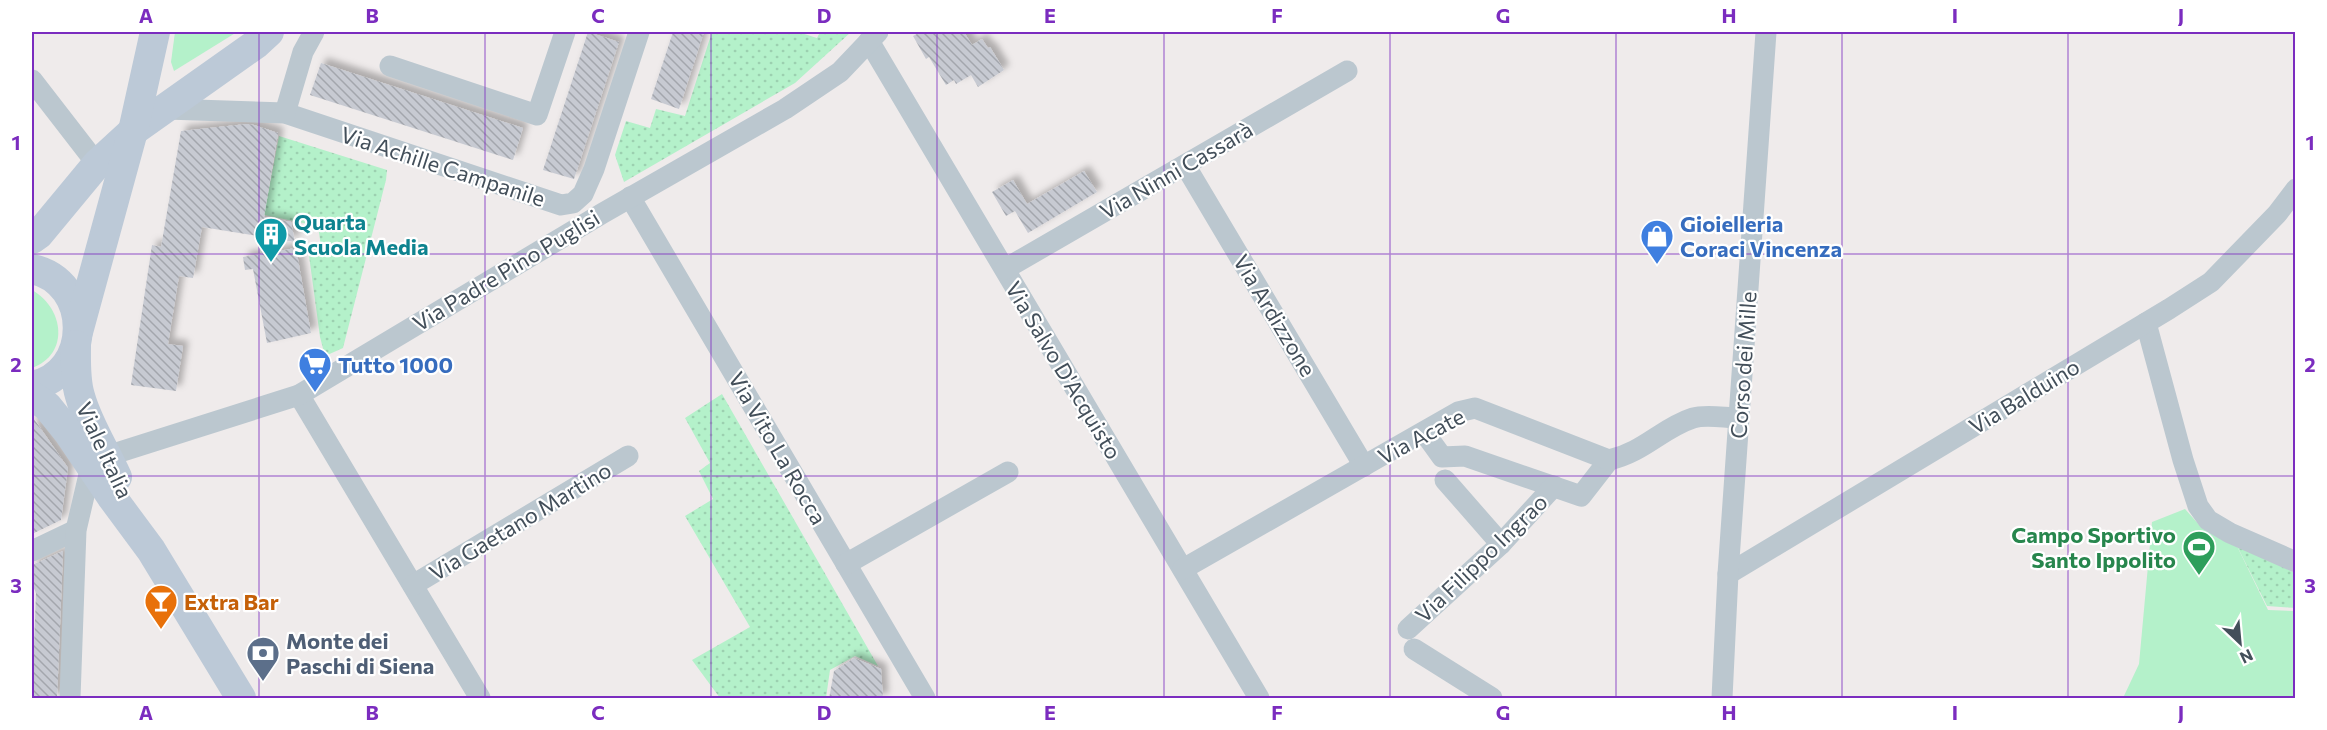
<svg xmlns="http://www.w3.org/2000/svg" width="2327" height="730" viewBox="0 0 2327 730" font-family="Commissioner,sans-serif">
<style>
.grass{fill:url(#grass-dots)}
.garden{fill:#b4f1ca}
.building{fill:url(#building-back-hatch);filter:url(#shadow)}
.lines{fill:none;stroke-linecap:round;stroke-linejoin:round}
.street{stroke:#bbc7cf;stroke-width:21}
.secondary{stroke:#bcc9d7;stroke-width:30}
.grid{fill:none;stroke:#7b2cbf;stroke-width:1.5;stroke-opacity:0.55}
.labels{text-anchor:middle;dominant-baseline:central;stroke-width:4.5;stroke-linejoin:round;paint-order:stroke}
.street-label{font-size:22px;fill:#434f5a;stroke:#fff}
.culture-label{font-size:22px;font-weight:bold;fill:#0d838f;stroke:#fff;text-anchor:start}
.shop-label{font-size:22px;font-weight:bold;fill:#366cbe;stroke:#fff;text-anchor:start}
.leisure-label{font-size:22px;font-weight:bold;fill:#27864d;stroke:#fff;text-anchor:end}
.food-label{font-size:22px;font-weight:bold;fill:#c56008;stroke:#fff;text-anchor:start}
.service-label{font-size:22px;font-weight:bold;fill:#4e5e75;stroke:#fff;text-anchor:start}
.neatline{fill:none;stroke:#7b2cbf;stroke-width:2}
.grid-label{font-size:20px;text-anchor:middle;font-weight:bold;fill:#7b2cbf}
</style>
<defs>
<pattern id="grass-dots" width="8" height="8" patternUnits="userSpaceOnUse" patternTransform="scale(1.5)"><rect width="8" height="8" fill="#b4f1ca"/><path d="M2 2h.1M6 6h.1" fill="none" stroke="#9cd0b0" stroke-width="1.8" stroke-linecap="round"/></pattern>
<pattern id="building-back-hatch" width="6" height="6" patternUnits="userSpaceOnUse" patternTransform="scale(1.5)"><rect width="6" height="6" fill="#c7cad2"/><path d="M-1 5l2 2M0 0l6 6M5-1l2 2" fill="none" stroke="#a3a6ad"/></pattern>
<filter id="shadow"><feDropShadow dx="5.5" dy="-5.5" stdDeviation="3" flood-color="#0004"/></filter>
</defs>
<rect width="100%" height="100%" fill="#efebeb"/>
<g class="grass">
<path d="M 712,32 L 798,32 L 817,38 L 820,32 L 851,32 L 795,83 L 624,182 L 615,155 L 626,121 L 650,128 L 656,109 L 685,116 Z"/>
<path d="M 279,136 L 387,170 L 386,180 L 343,348 L 325,356 L 320,337 L 308,248 L 321,246 L 318,226 L 264,215 Z"/>
<path d="M 722,394 L 878,666 L 855,656 L 830,670 L 826,698 L 720,698 L 692,660 L 750,627 L 685,516 L 713,499 L 699,471 L 710,463 L 685,418 Z"/>
<path d="M 2235,542 L 2295,573 L 2295,608 L 2267,606 Z"/>
</g>
<g class="garden">
<path d="M 175,32 L 237,32 L 174,71 L 171,62 Z"/>
<path d="M 32,290 C 64,308 70,354 32,368 Z"/>
<path d="M 2185,509 L 2202,528 L 2235,542 L 2268,610 L 2295,611 L 2295,698 L 2123,698 L 2139,664 L 2152,522 Z"/>
</g>
<g class="building">
<path d="M 588,32 L 619,42 L 574,179 L 543,170 Z"/>
<path d="M 673,32 L 704,32 L 679,109 L 651,99 Z"/>
<path d="M 921,32 L 964,32 L 972,45 L 982,39 L 988,48 L 990,47 L 1004,70 L 978,87 L 971,75 L 956,84 L 954,80 L 946,85 L 929,57 L 926,59 L 913,36 Z"/>
<path d="M 321,63 L 523,128 L 513,160 L 310,95 Z"/>
<path d="M 247,124 L 254,125 L 278,133 L 264,217 L 291,222 L 295,242 L 202,227 L 193,278 L 179,276 L 168,344 L 183,346 L 176,391 L 131,385 L 152,245 L 161,247 L 181,131 Z"/>
<path d="M 1084,171 L 1097,192 L 1028,233 L 1015,211 L 1006,216 L 992,192 L 1013,180 L 1027,204 Z"/>
<path d="M 296,248 L 311,333 L 267,343 L 253,269 L 245,270 L 243,257 Z"/>
<path d="M 32,416 L 68,468 L 61,520 L 32,534 Z"/>
<path d="M 63,551 L 57,699 L 32,699 L 36,593 L 32,584 L 32,565 Z"/>
<path d="M 854,658 L 881,669 L 883,699 L 829,699 L 834,671 Z"/>
</g>
<g class="lines">
<g class="street">
<path d="M 869,41 L 1259,698"/>
<path d="M 390,66 L 537,115 L 565,32"/>
<path d="M 32,80 L 97,164"/>
<path d="M 166,109 L 285,113 L 561,205 L 573,203 L 583,194 L 594,169 L 639,32"/>
<path d="M 285,113 L 303,52 L 314,32"/>
<path d="M 1185,165 L 1364,466"/>
<path d="M 630,197 L 925,698"/>
<path d="M 1005,269 L 1347,71"/>
<path d="M 2146,323 L 2183,460 L 2198,506 L 2208,520 L 2230,533 L 2296,562"/>
<path d="M 299,395 L 480,698"/>
<path d="M 1424,432 L 1442,457 L 1465,456 L 1581,496 L 1609,460"/>
<path d="M 107,456 L 299,395 L 603,213 L 785,109 L 840,72 L 878,32"/>
<path d="M 1445,480 L 1501,544"/>
<path d="M 32,551 L 76,530"/>
<path d="M 846,564 L 1008,472"/>
<path d="M 1183,569 L 1458,412 L 1475,408 L 1609,460 C 1644,452 1662,428 1693,418 C 1706,414 1725,418 1739,418"/>
<path d="M 1728,574 L 2169,309 L 2211,282 L 2277,214 L 2296,189"/>
<path d="M 413,585 L 628,456"/>
<path d="M 1408,629 L 1501,544 L 1554,486"/>
<path d="M 1414,649 L 1492,698"/>
<path d="M 70,698 L 76,530 L 91,466"/>
<path d="M 1722,698 L 1728,574 L 1766,32"/>
</g>
<g class="secondary">
<path d="M 32,239 L 39,234 L 97,164 L 133,131 L 256,44 L 269,32"/>
<path d="M 32,269 C 93,282 93,374 32,386"/>
<path d="M 78,332 L 133,131 L 155,32"/>
<path d="M 76,345 C 76,362 75,380 80,396 C 88,425 105,450 117,477"/>
<path d="M 32,396 L 47,406 L 68,432 L 111,496 L 151,550 L 241,698"/>
</g>
</g>
<path class="grid" d="M 259,32 L 259,698M 485,32 L 485,698M 711,32 L 711,698M 937,32 L 937,698M 1164,32 L 1164,698M 1390,32 L 1390,698M 1616,32 L 1616,698M 1842,32 L 1842,698M 2068,32 L 2068,698M 32,254 L 2296,254M 32,476 L 2296,476"/>
<defs>
<symbol id="building-pin" viewBox="-11 -11 22 30"><path d="M0 17L-7.5 6A9.5 9.5 0 1 1 7.5 6Z" fill="#0f9aa8" stroke="#fff"/><path d="M-4-6H4V6H1V3H-1V6H-4ZM-2.5-4.3h1.7v1.8h-1.7ZM.8-4.3h1.7v1.8H.8ZM-2.5-1h1.7V.8h-1.7ZM.8-1h1.7V.8H.8Z" fill="#fff"/></symbol>
<symbol id="shop-pin" viewBox="-11 -11 22 30"><path d="M0 17L-7.5 6A9.5 9.5 0 1 1 7.5 6Z" fill="#3f7fe0" stroke="#fff"/><path d="M-5-2.5h2.3a2.7 3.5 0 0 1 5.4 0H5L5.5 6h-11ZM-1.5-2.5h3a1.5 2.3 0 0 0-3 0Z" fill="#fff"/></symbol>
<symbol id="supermarket-pin" viewBox="-11 -11 22 30"><path d="M0 17L-7.5 6A9.5 9.5 0 1 1 7.5 6Z" fill="#3f7fe0" stroke="#fff"/><path d="M-6-5.5h2.5l.6 2H6L4.5 2H-2.5L-4.4-4H-6ZM-1.5 3.2a1.3 1.3 0 1 0 .1 0ZM3 3.2a1.3 1.3 0 1 0 .1 0Z" fill="#fff"/></symbol>
<symbol id="stadium-pin" viewBox="-11 -11 22 30"><path d="M0 17L-7.5 6A9.5 9.5 0 1 1 7.5 6Z" fill="#2e9e5b" stroke="#fff"/><path d="M0-5a6.5 5 0 1 0 0 10a6.5 5 0 1 0 0-10ZM-3.5-1.8h7v3.6h-7Z" fill="#fff"/></symbol>
<symbol id="bar-pin" viewBox="-11 -11 22 30"><path d="M0 17L-7.5 6A9.5 9.5 0 1 1 7.5 6Z" fill="#e8710a" stroke="#fff"/><path d="M-6-5H6L.8 .8V4.5H3.5V6h-7V4.5H-.8V.8Z" fill="#fff"/></symbol>
<symbol id="bank-pin" viewBox="-11 -11 22 30"><path d="M0 17L-7.5 6A9.5 9.5 0 1 1 7.5 6Z" fill="#5c6f8a" stroke="#fff"/><path d="M-6-4H6V4H-6ZM0-2.3a2.3 2.3 0 1 0 0 4.6a2.3 2.3 0 1 0 0-4.6Z" fill="#fff"/></symbol>
</defs>
<g fill-rule="evenodd">
<use href="#building-pin" x="252" y="215" width="38" height="52"/>
<use href="#shop-pin" x="1638" y="217" width="38" height="52"/>
<use href="#supermarket-pin" x="296" y="345" width="38" height="52"/>
<use href="#stadium-pin" x="2180" y="528" width="38" height="52"/>
<use href="#bar-pin" x="142" y="582" width="38" height="52"/>
<use href="#bank-pin" x="244" y="634" width="38" height="52"/>
</g>
<g class="labels">
<g class="street-label">
<text transform="translate(443 166) rotate(18)">Via Achille Campanile</text>
<text transform="translate(1176 170) rotate(-30)">Via Ninni Cassarà</text>
<text transform="translate(506 270) rotate(-31)">Via Padre Pino Puglisi</text>
<text transform="translate(1275 315) rotate(59)">Via Ardizzone</text>
<text transform="translate(1743 365) rotate(-86)">Corso dei Mille</text>
<text transform="translate(1064 370) rotate(59)">Via Salvo D'Acquisto</text>
<text transform="translate(2024 396) rotate(-31)">Via Balduino</text>
<text transform="translate(1421 436) rotate(-28)">Via Acate</text>
<text transform="translate(778 448) rotate(60)">Via Vito La Rocca</text>
<text transform="translate(105 450) rotate(65)">Viale Italia</text>
<text transform="translate(520 521) rotate(-31)">Via Gaetano Martino</text>
<text transform="translate(1481 558) rotate(-44)">Via Filippo Ingrao</text>
</g>
<g class="culture-label">
<text x="294" y="221">Quarta<tspan x="294" dy="25">Scuola Media</tspan></text>
</g>
<g class="shop-label">
<text x="1680" y="223">Gioielleria<tspan x="1680" dy="25">Coraci Vincenza</tspan></text>
<text x="338" y="364">Tutto 1000</text>
</g>
<g class="leisure-label">
<text x="2176" y="534">Campo Sportivo<tspan x="2176" dy="25">Santo Ippolito</tspan></text>
</g>
<g class="food-label">
<text x="184" y="601">Extra Bar</text>
</g>
<g class="service-label">
<text x="286" y="640">Monte dei<tspan x="286" dy="25">Paschi di Siena</tspan></text>
</g>
</g>
<rect width="2327" height="730" fill="none" stroke="#ffffff" stroke-width="66"/>
<g transform="translate(2240 643) rotate(154)" stroke="#ffffff" stroke-width="4.5" paint-order="stroke">
<path d="M0-4.5L10 22L0 15L-10 22Z" fill="#434f5a"/>
<text y="-9" font-size="16" font-weight="bold" text-anchor="middle" fill="#434f5a">N</text>
</g>
<rect x="33" y="33" width="2261" height="664" class="neatline"/>
<g class="grid-label">
<text x="146" y="23">A</text>
<text x="372" y="23">B</text>
<text x="598" y="23">C</text>
<text x="824" y="23">D</text>
<text x="1050" y="23">E</text>
<text x="1277" y="23">F</text>
<text x="1503" y="23">G</text>
<text x="1729" y="23">H</text>
<text x="1955" y="23">I</text>
<text x="2181" y="23">J</text>
<text x="16" y="150">1</text>
<text x="2310" y="150">1</text>
<text x="16" y="372">2</text>
<text x="2310" y="372">2</text>
<text x="16" y="593">3</text>
<text x="2310" y="593">3</text>
<text x="146" y="720">A</text>
<text x="372" y="720">B</text>
<text x="598" y="720">C</text>
<text x="824" y="720">D</text>
<text x="1050" y="720">E</text>
<text x="1277" y="720">F</text>
<text x="1503" y="720">G</text>
<text x="1729" y="720">H</text>
<text x="1955" y="720">I</text>
<text x="2181" y="720">J</text>
</g>
</svg>
